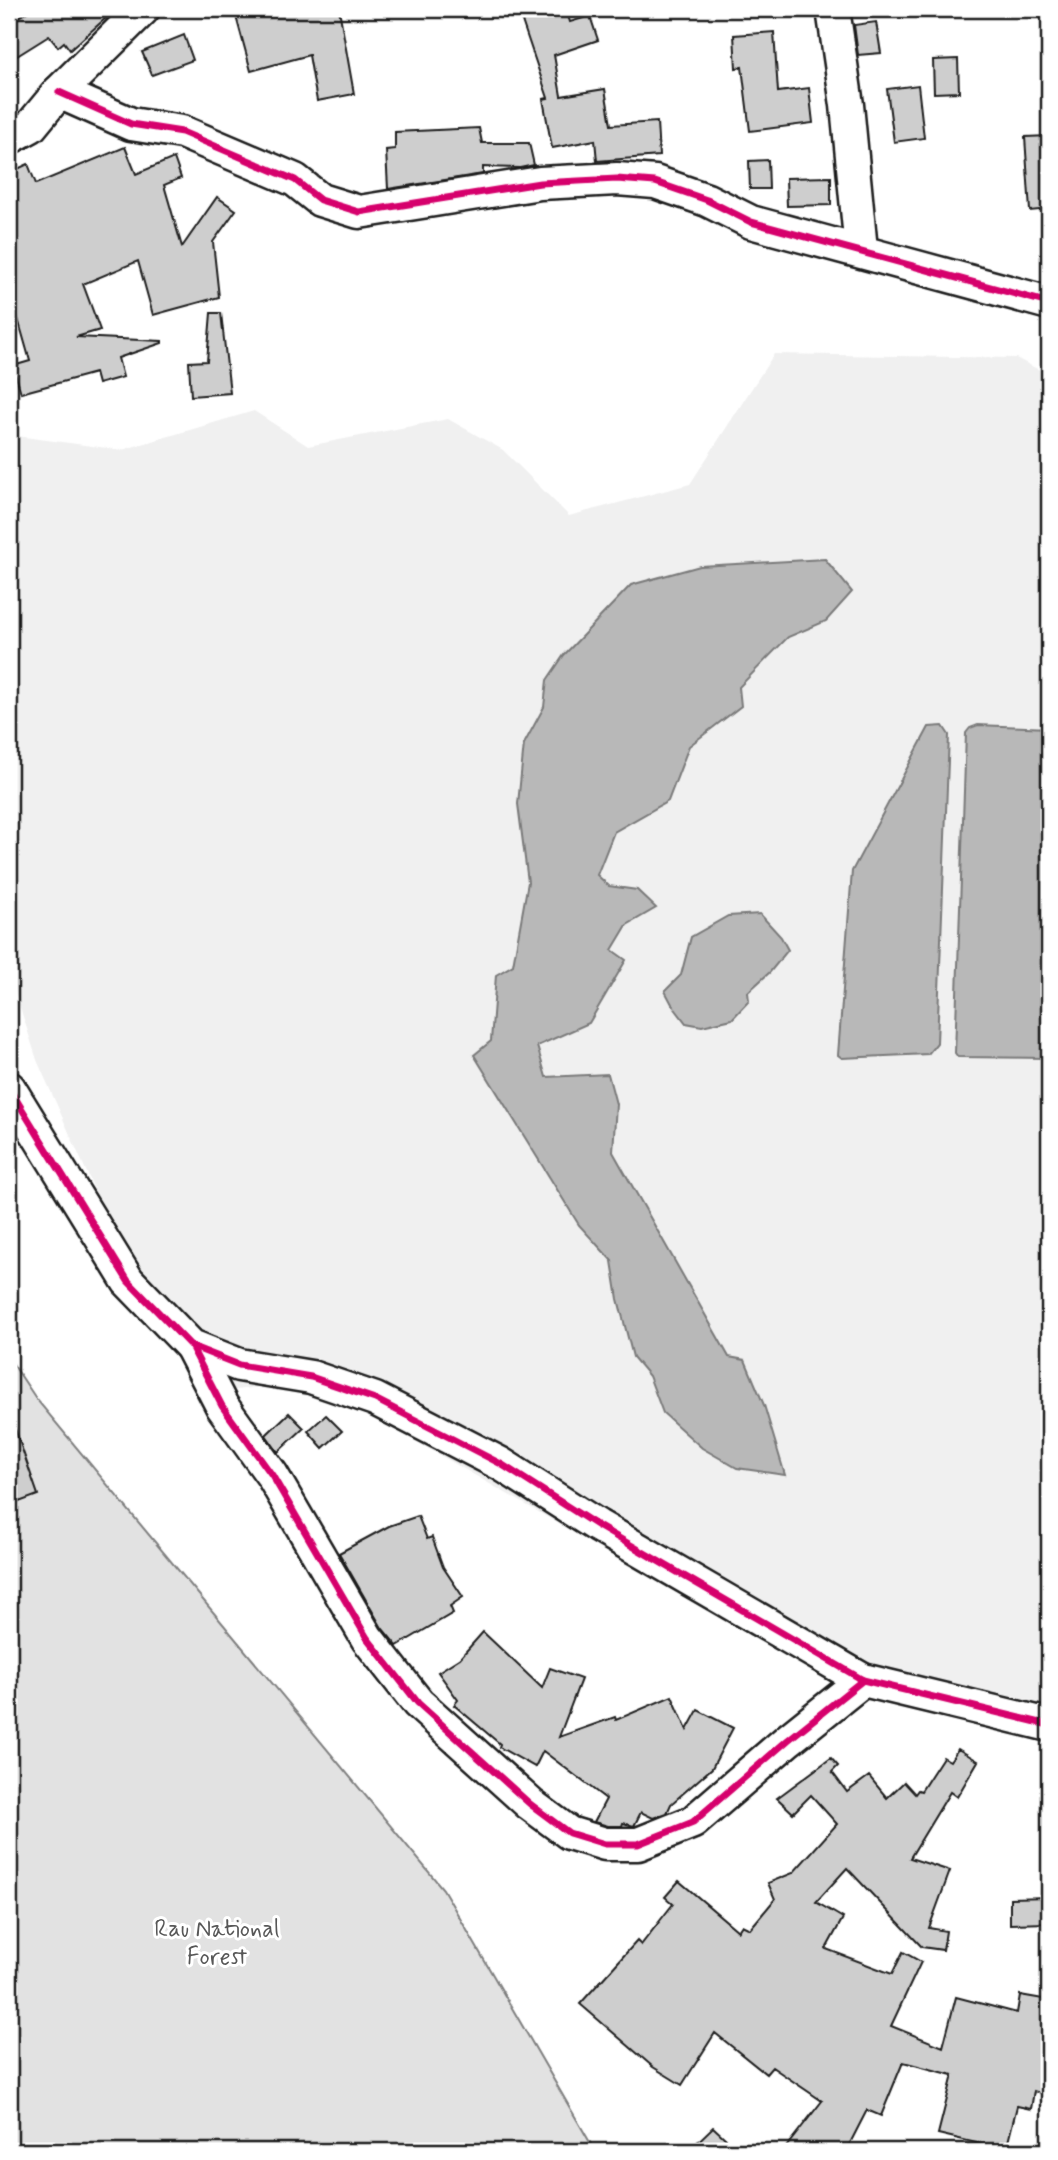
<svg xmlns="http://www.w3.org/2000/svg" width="1058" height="2160" viewBox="0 0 1058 2160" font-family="Mynerve,sans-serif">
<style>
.built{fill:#f0f0f0}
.green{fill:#e2e2e2;stroke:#7f7f7f;stroke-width:2}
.water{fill:#b8b8b8;stroke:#7a7a7a;stroke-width:2}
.building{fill:#cecece;stroke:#1c1c1c;stroke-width:2}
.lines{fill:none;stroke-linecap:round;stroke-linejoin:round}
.street-casing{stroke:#1c1c1c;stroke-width:37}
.street{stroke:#fff;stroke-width:32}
.cycleway-casing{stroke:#fff;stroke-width:11}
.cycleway{stroke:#d6006c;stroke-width:7}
.labels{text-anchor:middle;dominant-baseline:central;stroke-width:6;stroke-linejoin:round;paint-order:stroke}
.park-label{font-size:24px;fill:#575757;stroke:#fff}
</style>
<rect width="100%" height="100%" fill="#fff"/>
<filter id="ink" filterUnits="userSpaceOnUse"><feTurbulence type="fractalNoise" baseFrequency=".0143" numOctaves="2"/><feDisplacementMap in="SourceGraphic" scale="14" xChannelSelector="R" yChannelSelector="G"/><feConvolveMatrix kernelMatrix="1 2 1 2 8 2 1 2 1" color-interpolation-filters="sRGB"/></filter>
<g filter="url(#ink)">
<path class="built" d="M 774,354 L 1016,358 L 1049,375 L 1049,1720 L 858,1681 L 779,1632 L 639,1570 L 374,1417 L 271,1385 L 215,1393 L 118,1243 L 37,1060 L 9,973 L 9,435 L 122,450 L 254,411 L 308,446 L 448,419 L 503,450 L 569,516 L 690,484 Z"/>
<path class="green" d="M 9,1358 L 37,1400 L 443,1889 L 595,2151 L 9,2151 Z"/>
<g class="water">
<path d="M 825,559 L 852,592 L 826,621 L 788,637 L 739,687 L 741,706 L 689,746 L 668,801 L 614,832 L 597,875 L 609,886 L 637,890 L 656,908 L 627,925 L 612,950 L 626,960 L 589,1023 L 537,1046 L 546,1077 L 608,1074 L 616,1104 L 613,1152 L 729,1357 L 745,1360 L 764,1405 L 785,1475 L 737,1468 L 702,1448 L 663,1413 L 649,1376 L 633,1357 L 618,1299 L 612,1261 L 579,1225 L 474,1055 L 491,1041 L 496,975 L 513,965 L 528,882 L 518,804 L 524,744 L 544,707 L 547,680 L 564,655 L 631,585 L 700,566 Z"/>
<path d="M 978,725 L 1049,728 L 1049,1056 L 1047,1058 L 958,1057 L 955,1053 L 966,733 L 970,728 Z"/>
<path d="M 943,726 L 949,735 L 937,1043 L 928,1054 L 842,1058 L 838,1055 L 852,871 L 929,727 Z"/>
<path d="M 760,914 L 781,937 L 788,950 L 770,972 L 748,992 L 749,1001 L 732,1019 L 702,1026 L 686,1023 L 673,1006 L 665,991 L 681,975 L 691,937 L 728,916 Z"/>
</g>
<g class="building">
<path d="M 32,9 L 116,9 L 70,50 L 64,42 L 58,47 L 49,36 L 9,61 L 9,23 Z"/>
<path d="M 234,9 L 339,9 L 354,94 L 317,101 L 309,55 L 251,71 Z"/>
<path d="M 538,9 L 566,9 L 570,22 L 590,16 L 598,40 L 554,55 L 561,96 L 605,89 L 611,125 L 657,122 L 659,156 L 597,161 L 595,140 L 552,148 L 543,99 L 548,98 L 520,15 Z"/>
<path d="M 876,22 L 881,53 L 858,55 L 854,25 Z"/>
<path d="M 774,32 L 778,92 L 809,88 L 813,123 L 750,131 L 742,67 L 736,68 L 734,35 Z"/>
<path d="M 184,35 L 193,60 L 152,75 L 142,52 Z"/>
<path d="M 958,59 L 959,92 L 934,93 L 933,60 Z"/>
<path d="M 918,85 L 924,138 L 894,142 L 887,89 Z"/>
<path d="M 479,128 L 482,143 L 529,143 L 534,165 L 520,168 L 483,167 L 483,174 L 388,189 L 386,150 L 395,149 L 395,132 Z"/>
<path d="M 1049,136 L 1049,209 L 1030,211 L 1025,137 Z"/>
<path d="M 125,147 L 136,174 L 174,158 L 181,178 L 164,185 L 182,247 L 217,197 L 236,210 L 213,242 L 219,297 L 153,315 L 138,261 L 83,284 L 100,330 L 76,337 L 162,341 L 162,343 L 118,358 L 123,377 L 98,384 L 95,373 L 21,393 L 13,366 L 30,361 L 9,287 L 9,173 L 28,164 L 36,184 Z"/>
<path d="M 768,160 L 769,189 L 750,189 L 749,161 Z"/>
<path d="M 831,177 L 831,205 L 787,206 L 786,178 Z"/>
<path d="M 211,313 L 221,313 L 230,393 L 191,396 L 189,362 L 207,361 Z"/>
<path d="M 289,1413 L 304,1428 L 278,1452 L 266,1435 Z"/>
<path d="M 326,1415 L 342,1431 L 323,1448 L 308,1431 Z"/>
<path d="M 9,1420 L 12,1420 L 38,1495 L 19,1502 L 9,1476 Z"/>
<path d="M 418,1516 L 427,1539 L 432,1537 L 443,1567 L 463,1597 L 450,1606 L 453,1613 L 397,1646 L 382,1628 L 339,1553 L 389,1526 Z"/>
<path d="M 483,1632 L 542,1688 L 550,1668 L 581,1679 L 559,1737 L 615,1717 L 616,1720 L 672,1696 L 687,1730 L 698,1710 L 733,1728 L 712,1768 L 671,1804 L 667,1813 L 653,1818 L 641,1812 L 634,1826 L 623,1823 L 622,1826 L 608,1826 L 594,1822 L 606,1799 L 543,1751 L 535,1767 L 499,1747 L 500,1744 L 454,1705 L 458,1700 L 438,1672 L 460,1658 Z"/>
<path d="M 958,1749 L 978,1761 L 957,1797 L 950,1792 L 910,1858 L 950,1871 L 929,1928 L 946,1931 L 943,1950 L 922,1947 L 847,1868 L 816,1902 L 843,1918 L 826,1949 L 892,1974 L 903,1952 L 921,1962 L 891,2026 L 943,2047 L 956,1997 L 1017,2013 L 1020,1995 L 1049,2000 L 1049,2096 L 1034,2091 L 1031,2109 L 1017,2106 L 1006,2150 L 938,2134 L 953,2075 L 903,2062 L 881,2116 L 867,2110 L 846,2151 L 783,2151 L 822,2101 L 772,2067 L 766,2074 L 715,2033 L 682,2085 L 653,2067 L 580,2004 L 637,1941 L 641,1945 L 673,1904 L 665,1897 L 679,1881 L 738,1931 L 742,1925 L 750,1929 L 775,1899 L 768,1883 L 793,1873 L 837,1824 L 811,1795 L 793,1813 L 777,1798 L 831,1758 L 838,1766 L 832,1772 L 847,1792 L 869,1776 L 887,1798 L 904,1782 L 915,1794 L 918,1790 L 921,1791 L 943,1757 L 950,1761 Z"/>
<path d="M 1049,1897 L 1049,1923 L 1010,1924 L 1010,1898 Z"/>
<path d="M 713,2127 L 739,2151 L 688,2151 Z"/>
</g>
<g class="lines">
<defs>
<g id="street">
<path d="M 833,9 L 847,105 L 861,250"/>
<path d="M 59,92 L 131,124 L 182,132 L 295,180 L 320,200 L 359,212 L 540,183 L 617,179 L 655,182 L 707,200 L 751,222 L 1049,303"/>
<path d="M 9,138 L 31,126 L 59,92 L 143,9"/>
<path d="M 9,1088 L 128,1281 L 191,1346 L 239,1365 L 311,1377 L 375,1399 L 501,1464 L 598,1526 L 863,1680 L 1049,1725"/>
<path d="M 191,1346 L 222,1406 L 272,1475 L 367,1638 L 418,1703 L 530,1804 L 569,1833 L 605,1844 L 638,1844 L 693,1822 L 788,1740 L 863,1680"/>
</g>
</defs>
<use href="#street" class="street-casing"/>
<use href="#street" class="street"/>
<defs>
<g id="cycleway">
<path d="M 59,92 L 131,124 L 182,132 L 295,180 L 320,200 L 359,212 L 540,183 L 617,179 L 655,182 L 707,200 L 751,222 L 1049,303"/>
<path d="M 9,1088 L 128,1281 L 191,1346 L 239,1365 L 311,1377 L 375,1399 L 501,1464 L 598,1526 L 863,1680 L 1049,1725"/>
<path d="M 191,1346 L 222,1406 L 272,1475 L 367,1638 L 418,1703 L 530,1804 L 569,1833 L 605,1844 L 638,1844 L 693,1822 L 788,1740 L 863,1680"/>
</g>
</defs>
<use href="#cycleway" class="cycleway-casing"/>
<use href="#cycleway" class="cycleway"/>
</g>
</g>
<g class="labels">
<g class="park-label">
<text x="217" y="1929">Rau National<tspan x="217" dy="28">Forest</tspan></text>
</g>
</g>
<rect width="1058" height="2160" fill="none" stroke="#fff" stroke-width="35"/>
<rect x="18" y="18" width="1023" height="2125" fill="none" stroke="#1c1c1c" stroke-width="2.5" filter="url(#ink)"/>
</svg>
